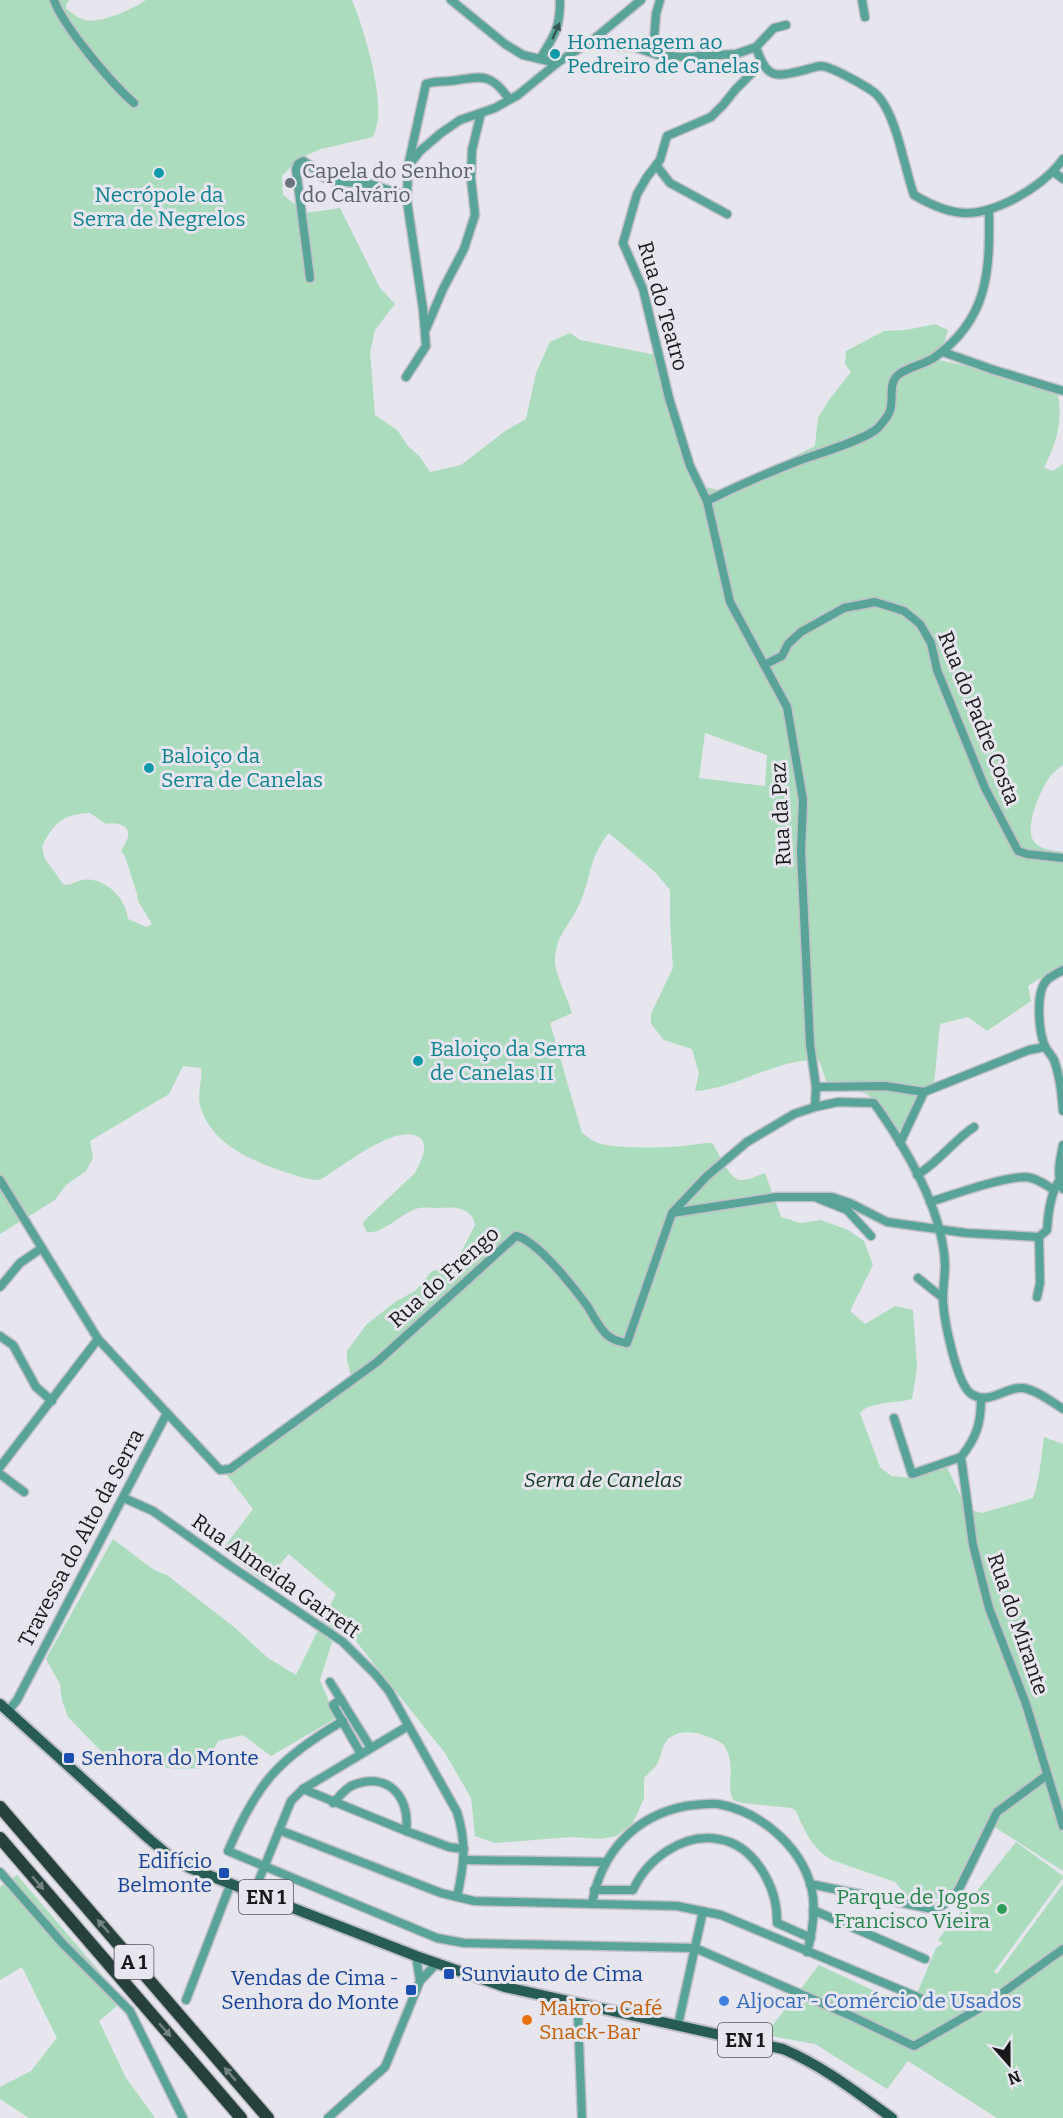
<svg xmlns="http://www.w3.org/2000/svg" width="1063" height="2118" viewBox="0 0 1063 2118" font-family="Bitter,serif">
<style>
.green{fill:#aadcbd;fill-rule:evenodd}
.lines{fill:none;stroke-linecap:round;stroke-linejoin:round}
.minor-casing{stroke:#c2c0c7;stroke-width:11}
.major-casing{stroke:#c2c0c7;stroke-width:14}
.highway-casing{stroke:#c2c0c7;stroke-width:15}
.minor{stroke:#59a498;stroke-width:8}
.major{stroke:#275c54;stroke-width:10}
.highway{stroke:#26413c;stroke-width:12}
.oneway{fill:#365753}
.oneway2{fill:#738383}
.culture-dot{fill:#0f9aa8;stroke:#e7e5ed;stroke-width:2}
.worship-dot{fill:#6b7280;stroke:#e7e5ed;stroke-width:2}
.transit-dot{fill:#1a4fb4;stroke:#e7e5ed;stroke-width:2}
.leisure-dot{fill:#2e9e5b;stroke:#e7e5ed;stroke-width:2}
.shop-dot{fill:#3f7fe0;stroke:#e7e5ed;stroke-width:2}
.food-dot{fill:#e8710a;stroke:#e7e5ed;stroke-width:2}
.labels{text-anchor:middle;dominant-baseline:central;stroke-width:6;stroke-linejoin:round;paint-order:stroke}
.shield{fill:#e7e5ed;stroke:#57565a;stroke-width:1.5}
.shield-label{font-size:20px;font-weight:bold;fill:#19181b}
.culture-label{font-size:21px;fill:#0d838f;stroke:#e7e5ed;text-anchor:start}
.worship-label{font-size:21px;fill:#5b616d;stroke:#e7e5ed;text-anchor:start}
.street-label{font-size:21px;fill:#19181b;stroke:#e7e5ed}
.park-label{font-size:21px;font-style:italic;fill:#123824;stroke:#e7e5ed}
.transit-label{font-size:21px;fill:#164399;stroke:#e7e5ed;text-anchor:start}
.leisure-label{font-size:21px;fill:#27864d;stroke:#e7e5ed;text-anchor:end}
.shop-label{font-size:21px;fill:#366cbe;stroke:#e7e5ed;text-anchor:start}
.food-label{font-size:21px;fill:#c56008;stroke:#e7e5ed;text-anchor:start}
</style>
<rect width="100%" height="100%" fill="#e7e5ed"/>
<g class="green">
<path d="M 0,0 L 69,0 L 66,5 L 66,9 C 72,12 76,17 82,19 C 97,26 133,9 146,0 L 352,0 C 364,29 381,87 378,119 C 377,125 375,132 373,137 L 321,149 L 300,158 L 282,176 L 283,195 L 306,213 L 340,208 L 380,288 L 395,304 L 375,330 L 370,352 L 375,415 L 397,430 L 408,446 L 420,457 L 430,472 L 461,465 L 505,431 L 526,419 L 536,373 L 550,342 L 570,333 L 580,340 L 661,356 L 700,486 L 724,491 L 815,446 L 818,418 L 829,400 L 851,372 L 845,364 L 846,351 L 884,331 L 906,330 L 935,324 L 948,330 L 939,360 L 976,368 L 1058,395 C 1063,424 1056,442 1044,468 L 1053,471 L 1063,464 L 1063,765 C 1059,768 1055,771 1052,774 C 1041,787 1025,825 1033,840 C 1039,850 1053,850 1063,852 L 1063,964 L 1028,986 L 1031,1001 L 987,1031 L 968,1017 L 940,1024 L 934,1084 L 913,1119 L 898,1132 L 888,1117 L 867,1094 L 826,1081 L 819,1060 C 777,1058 736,1089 695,1091 L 699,1073 L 692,1049 L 664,1040 L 651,1024 L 651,1014 L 673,968 L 670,920 L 670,890 L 655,872 L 609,833 C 588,857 591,883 577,909 C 567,928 556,936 555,960 C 554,971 568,999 572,1013 L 550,1023 L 582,1133 C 587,1136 592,1141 598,1143 C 617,1149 663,1148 684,1146 C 694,1145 701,1143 712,1143 C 719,1152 729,1180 741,1180 C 748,1181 758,1175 765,1173 L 781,1217 L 800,1223 L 821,1220 L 848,1230 L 864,1241 L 873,1265 L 850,1311 L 865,1324 L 895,1306 L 913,1310 L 917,1368 L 912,1399 C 895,1404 873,1400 860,1413 L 880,1467 L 891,1476 L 911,1478 L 946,1465 L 967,1509 L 982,1513 L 1033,1498 C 1040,1479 1041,1457 1044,1437 L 1063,1444 L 1063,1871 L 987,1822 L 962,1891 C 944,1899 929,1901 910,1900 L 895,1882 L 832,1860 C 813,1850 804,1830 796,1811 L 792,1808 L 742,1803 L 733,1800 C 725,1779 738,1767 723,1744 C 708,1735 685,1726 669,1738 C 661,1745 662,1756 657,1764 C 654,1769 648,1773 644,1778 L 644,1798 L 638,1812 L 632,1824 L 616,1836 L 600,1839 L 572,1837 L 495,1843 L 475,1836 L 471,1798 L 445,1753 L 339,1620 L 320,1680 L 336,1718 L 271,1756 L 243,1735 L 218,1741 L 203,1768 C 174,1769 154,1771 131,1751 L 115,1756 L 101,1751 L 68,1717 L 62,1700 L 60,1684 L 46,1659 L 113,1539 L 154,1570 L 167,1575 L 234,1627 L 268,1658 L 296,1675 L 336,1594 L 289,1554 L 264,1581 L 222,1550 L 253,1509 L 220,1466 L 228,1466 L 351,1375 L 347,1360 L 347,1351 L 366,1325 L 395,1302 L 415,1291 L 432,1271 L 446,1268 L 459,1256 L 475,1225 C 472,1206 452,1207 437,1208 C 428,1208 422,1206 413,1210 C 401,1215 380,1235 367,1232 L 363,1224 L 365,1220 L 415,1173 C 419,1165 430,1146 420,1138 C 397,1120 339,1170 319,1180 C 304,1179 294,1175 279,1170 C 246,1158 210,1142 200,1105 C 197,1092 203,1080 201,1068 L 183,1066 L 169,1094 L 90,1141 L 93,1158 L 86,1171 L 66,1185 L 55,1200 L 0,1234 ZM 705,733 L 767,755 L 765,786 L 699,778 ZM 90,813 L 106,824 C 114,822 131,824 128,837 C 127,841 123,847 121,851 L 125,856 L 137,894 L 138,901 L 152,924 L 146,927 L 128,919 C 126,898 104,876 82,880 C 75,882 71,885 64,885 L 45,859 L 42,847 C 53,823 63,814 90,813 Z"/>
<path d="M 1016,1842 L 1063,1876 L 1063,1878 L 994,1972 L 997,1974 L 1063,1884 L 1063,2118 L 997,2118 L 908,2061 L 887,2089 L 815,2044 L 765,2035 L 819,1965 L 911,2008 L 936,1948 L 943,1943 L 938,1940 Z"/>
<path d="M 17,1875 L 121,1997 L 117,2006 L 99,2021 L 126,2078 L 155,2118 L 29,2118 L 0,2099 L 0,2087 L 31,2071 L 57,2038 L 22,1967 L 0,1980 L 0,1887 Z"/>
</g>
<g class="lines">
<defs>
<g id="minor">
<path d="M 54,0 C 63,26 112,84 134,103"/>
<path d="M 451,0 L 505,44 L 523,55 L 557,63"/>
<path d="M 862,0 L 865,17"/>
<path d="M 594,39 L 601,46 L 634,47 L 658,55 L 683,57 L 736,54 L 756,47 L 774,28 L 786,25"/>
<path d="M 756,47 C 767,81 776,77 808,69 C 812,68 818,66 821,66 C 831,66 872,89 878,96 C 897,117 904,167 914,195 C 953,218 976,219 1016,198 C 1034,188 1051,176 1063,159"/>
<path d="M 653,53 L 656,14 L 660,0"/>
<path d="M 540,59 C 555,35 560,28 560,0"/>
<path d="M 761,64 L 736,89 L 723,105 L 711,117 L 667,136 L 660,160 L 647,177 L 637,194 L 623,243 L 643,289 L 669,398 L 690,466 L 707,501 L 730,602 L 787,707 L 803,800 L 801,851 L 810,1044 L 816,1087 L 815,1107"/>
<path d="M 409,165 L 420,151 L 441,133 L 460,120 L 495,108 L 518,95 L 557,63 L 594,39 L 641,0"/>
<path d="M 656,165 L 670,183 L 727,214"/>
<path d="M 1054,172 L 1063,179"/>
<path d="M 310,278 L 296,169 L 298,164 L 303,161 L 311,166 L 321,176 L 332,181 L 370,184 L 407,196"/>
<path d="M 426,329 L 443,289 L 464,249 L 475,215 L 471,178 L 472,150 L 481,113"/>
<path d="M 943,352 L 994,370 L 1063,391"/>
<path d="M 406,377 L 426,346 L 423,309 L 407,201 L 408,166 L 426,84 C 434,81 442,82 450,81 C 480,77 490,71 509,99"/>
<path d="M 707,501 C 737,486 767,473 798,461 C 817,454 865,440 878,428 C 881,424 887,418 889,413 C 895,402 887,384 898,375 C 909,366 924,365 935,357 C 988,319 990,272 989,211"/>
<path d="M 764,665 L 782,656 L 788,644 L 801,632 L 844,608 L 875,602 L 904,611 L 920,624 L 931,643 L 937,670 L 985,788 L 1018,851 L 1027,854 L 1063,858"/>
<path d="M 1063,970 C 1058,973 1051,976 1047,980 C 1035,992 1039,1030 1044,1044 C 1046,1050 1051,1054 1054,1060 C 1060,1076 1062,1095 1063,1111"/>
<path d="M 816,1087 L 885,1086 L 924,1092"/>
<path d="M 900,1143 L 924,1092 L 1029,1050 L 1045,1047"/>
<path d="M 1063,1145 C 1060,1160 1056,1175 1063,1189"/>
<path d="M 917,1175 C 939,1162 953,1141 974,1127"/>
<path d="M 0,1180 L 98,1339 L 220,1470 L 230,1469 L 377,1362 L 516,1236 C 537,1240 575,1289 588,1307 C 593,1316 599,1327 606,1334 C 612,1340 620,1342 627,1343 L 672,1213 L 707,1176 L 747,1142 L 794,1114 L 815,1107 L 838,1102 L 874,1103 C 906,1148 943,1209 945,1265 C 945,1276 943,1287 943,1297 C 943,1317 956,1381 970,1393 C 989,1407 1005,1386 1023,1388 C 1036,1390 1051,1401 1063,1409"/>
<path d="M 817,1198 L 847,1210 L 871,1236"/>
<path d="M 930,1202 C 955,1194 999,1178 1025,1177 C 1035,1177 1046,1185 1054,1190"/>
<path d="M 672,1213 L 777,1197 L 832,1197 L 850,1203 L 887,1222 L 966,1233 L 1039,1237 L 1047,1230 C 1048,1214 1050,1194 1059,1181"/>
<path d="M 918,1278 L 943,1298"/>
<path d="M 0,1287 L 20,1263 L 42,1248"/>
<path d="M 1037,1297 L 1040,1283 L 1039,1237"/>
<path d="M 0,1336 L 13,1345 L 36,1387 L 52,1401"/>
<path d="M 981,1398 C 981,1423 977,1437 961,1457 L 973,1545 L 989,1608 L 1026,1704 L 1063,1826"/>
<path d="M 894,1418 L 912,1474 L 961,1457"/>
<path d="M 0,1467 L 98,1339"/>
<path d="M 0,1474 L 24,1492"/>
<path d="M 124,1498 L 153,1511 L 229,1565 L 343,1642 L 375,1674 L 389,1691 L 457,1812 C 467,1844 464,1865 457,1897"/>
<path d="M 330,1682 L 371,1748"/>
<path d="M 341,1699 L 333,1705 L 361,1754"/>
<path d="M 8,1711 L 17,1700 L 167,1413"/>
<path d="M 343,1721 C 279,1758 257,1783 228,1851 L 437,1938 L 464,1943 L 695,1948 L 849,2015 L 914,2046 L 987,2004 L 1063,1949"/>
<path d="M 303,1789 L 406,1831 L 449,1847 L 464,1849"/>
<path d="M 333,1803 C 339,1797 344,1790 351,1786 C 386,1770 411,1796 406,1831"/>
<path d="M 279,1830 L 441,1893 L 474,1901 L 677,1906 L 721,1915 L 920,1998"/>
<path d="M 465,1860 L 605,1862"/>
<path d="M 0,1872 L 63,1944 L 130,2011 L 183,2118"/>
<path d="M 810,1884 L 927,1908 C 942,1910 951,1900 959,1889 L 997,1812 L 1047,1775"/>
<path d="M 594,1890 L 633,1890 C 647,1859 683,1833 718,1839 C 756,1845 778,1889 777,1923 L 811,1938"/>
<path d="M 254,1892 L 291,1801 L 303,1789 L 408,1726"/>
<path d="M 592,1904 C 601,1853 634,1816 686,1806 C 695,1805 708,1803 718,1804 C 763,1812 807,1851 813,1897 C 815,1916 812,1934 807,1952"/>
<path d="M 813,1910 L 925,1959"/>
<path d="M 416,1956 L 420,1981"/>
<path d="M 186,2000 L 231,1883"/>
<path d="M 581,2004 L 578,2017 L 582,2118"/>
<path d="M 678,2025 L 703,1911"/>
<path d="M 328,2118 L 385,2067 L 420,1981 L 437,1963"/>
</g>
<path id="major" d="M 0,1704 L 148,1838 L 173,1859 L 190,1868 L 416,1956 L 505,1987 L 783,2049 C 823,2066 856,2092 892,2118"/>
<g id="highway">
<path d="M 0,1807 L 268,2118"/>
<path d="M 0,1838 L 241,2118"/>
</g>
</defs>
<use href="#minor" class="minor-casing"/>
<use href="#major" class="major-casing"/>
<use href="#highway" class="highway-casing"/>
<use href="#minor" class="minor"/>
<use href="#major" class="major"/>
<use href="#highway" class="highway"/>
</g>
<defs><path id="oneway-solid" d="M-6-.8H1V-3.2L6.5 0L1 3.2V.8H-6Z" transform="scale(1.5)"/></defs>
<use class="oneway" href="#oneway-solid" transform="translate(556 31) rotate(-66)"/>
<g class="oneway2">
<use href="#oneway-solid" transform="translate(38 1883) rotate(49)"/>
<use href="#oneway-solid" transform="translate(103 1926) rotate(-131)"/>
<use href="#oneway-solid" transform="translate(165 2030) rotate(49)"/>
<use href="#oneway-solid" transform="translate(230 2074) rotate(-131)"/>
</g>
<g class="culture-dot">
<circle cx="555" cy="54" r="6"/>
<circle cx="159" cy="173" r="6"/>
<circle cx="149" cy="768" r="6"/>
<circle cx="418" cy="1061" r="6"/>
</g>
<circle class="worship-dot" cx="290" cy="183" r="6"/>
<g class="transit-dot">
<rect x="63" y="1752" width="12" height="12" rx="3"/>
<rect x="218" y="1867" width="12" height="12" rx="3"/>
<rect x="443" y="1968" width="12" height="12" rx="3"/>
<rect x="405" y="1984" width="12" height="12" rx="3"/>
</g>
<circle class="leisure-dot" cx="1002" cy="1909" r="6"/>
<circle class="shop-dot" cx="724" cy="2001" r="6"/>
<circle class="food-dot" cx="527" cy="2020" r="6"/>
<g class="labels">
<g class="shield">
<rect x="239" y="1880" width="54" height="34" rx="4.5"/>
<rect x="114.5" y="1945" width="39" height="34" rx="4.5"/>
<rect x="718" y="2023" width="54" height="34" rx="4.5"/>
</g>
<g class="shield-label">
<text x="266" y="1897">EN 1</text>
<text x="134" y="1962">A 1</text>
<text x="745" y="2040">EN 1</text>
</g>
<g class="culture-label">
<text x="567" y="42">Homenagem ao<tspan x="567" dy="24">Pedreiro de Canelas</tspan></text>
<text x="159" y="195" text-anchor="middle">Necrópole da<tspan x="159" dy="24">Serra de Negrelos</tspan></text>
<text x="161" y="756">Baloiço da<tspan x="161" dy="24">Serra de Canelas</tspan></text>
<text x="430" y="1049">Baloiço da Serra<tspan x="430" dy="24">de Canelas II</tspan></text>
</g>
<g class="worship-label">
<text x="302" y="171">Capela do Senhor<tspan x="302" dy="24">do Calvário</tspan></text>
</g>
<g class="street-label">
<text transform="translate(663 306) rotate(74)">Rua do Teatro</text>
<text transform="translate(979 718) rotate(68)">Rua do Padre Costa</text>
<text transform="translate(781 814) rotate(-93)">Rua da Paz</text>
<text transform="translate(444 1277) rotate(-42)">Rua do Frengo</text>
<text transform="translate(81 1538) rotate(-62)">Travessa do Alto da Serra</text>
<text transform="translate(276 1576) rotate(35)">Rua Almeida Garrett</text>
<text transform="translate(1018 1624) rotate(71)">Rua do Mirante</text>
</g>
<g class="park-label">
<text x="603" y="1480">Serra de Canelas</text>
</g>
<g class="transit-label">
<text x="81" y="1758">Senhora do Monte</text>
<text x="212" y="1861" text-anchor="end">Edifício<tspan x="212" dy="24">Belmonte</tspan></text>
<text x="461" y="1974">Sunviauto de Cima</text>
<text x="399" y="1978" text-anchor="end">Vendas de Cima -<tspan x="399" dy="24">Senhora do Monte</tspan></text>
</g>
<g class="leisure-label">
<text x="990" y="1897">Parque de Jogos<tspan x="990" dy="24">Francisco Vieira</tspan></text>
</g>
<g class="shop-label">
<text x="736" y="2001">Aljocar - Comércio de Usados</text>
</g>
<g class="food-label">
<text x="539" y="2008">Makro - Café<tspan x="539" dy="24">Snack-Bar</tspan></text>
</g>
</g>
<g transform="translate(1009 2064) rotate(159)" stroke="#e7e5ed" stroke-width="4.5" paint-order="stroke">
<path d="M0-4.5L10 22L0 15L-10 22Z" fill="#19181b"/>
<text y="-9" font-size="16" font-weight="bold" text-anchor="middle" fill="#19181b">N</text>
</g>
</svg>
